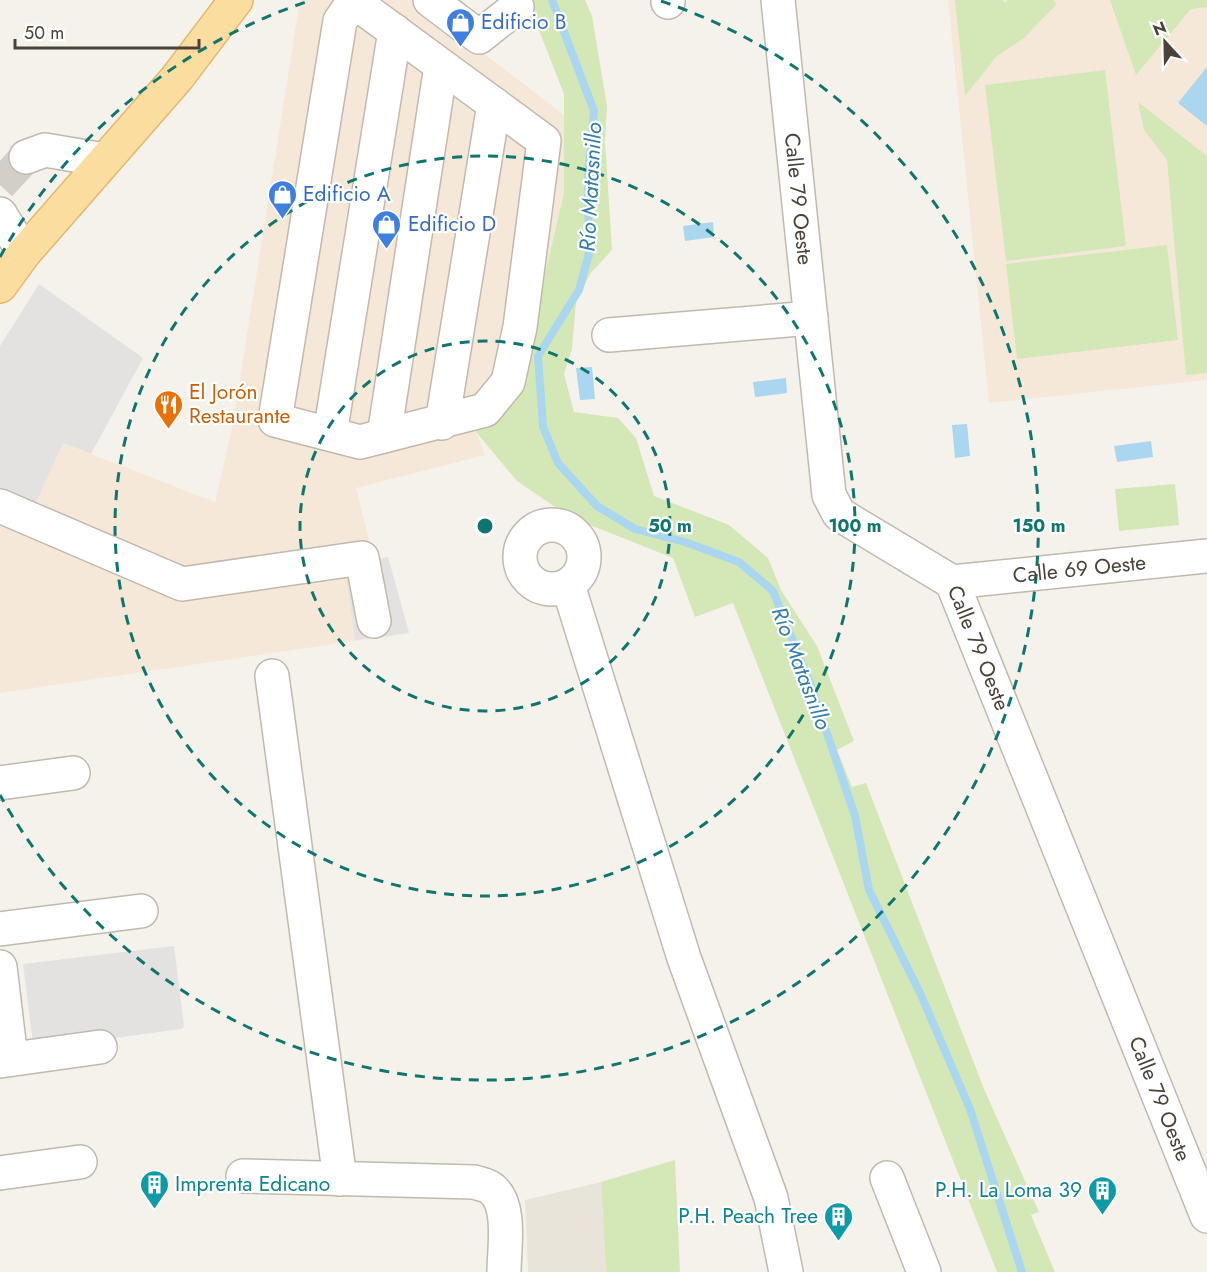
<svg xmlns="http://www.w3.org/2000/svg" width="1207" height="1272" viewBox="0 0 1207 1272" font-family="Jost,sans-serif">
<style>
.residential{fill:#e9e4da}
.commercial{fill:#f6e8d8}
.green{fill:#d3e8b6}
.parking{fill:#e4e2e0}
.water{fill:#abd6ef}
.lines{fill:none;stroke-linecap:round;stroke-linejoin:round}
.stream{stroke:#abd6ef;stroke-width:8}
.minor-tunnel{stroke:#d3cfc8;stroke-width:33;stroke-dasharray:33 16;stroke-linecap:butt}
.minor-casing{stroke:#c1b9ae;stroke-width:36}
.major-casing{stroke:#e1b96e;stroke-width:36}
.minor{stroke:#fff;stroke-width:33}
.major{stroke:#fbdd9f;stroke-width:33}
.ring{fill:none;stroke:#0f766e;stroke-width:3;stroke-dasharray:10 8}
.labels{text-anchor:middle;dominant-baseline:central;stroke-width:4.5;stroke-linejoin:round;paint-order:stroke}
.shop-label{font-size:21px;fill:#366cbe;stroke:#fff;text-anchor:start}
.street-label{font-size:21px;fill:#4a4239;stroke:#fff}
.food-label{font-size:21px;fill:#c56008;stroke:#fff;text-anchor:start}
.culture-label{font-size:21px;fill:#0d838f;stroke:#fff;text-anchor:end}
.water-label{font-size:22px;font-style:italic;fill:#327dab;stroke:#fff}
.centre{fill:#0f766e;stroke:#fff;stroke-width:3}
.ring-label{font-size:18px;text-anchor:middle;font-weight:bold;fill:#0f766e;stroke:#fff;stroke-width:4.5;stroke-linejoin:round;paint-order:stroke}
</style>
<rect width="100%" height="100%" fill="#f5f2ec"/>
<path class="residential" d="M 601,1182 L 606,1272 L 528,1272 L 525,1200 Z"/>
<g class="commercial">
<path d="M 300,0 L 414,0 L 564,115 L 564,193 L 528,345 L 514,390 L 476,432 L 485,455 L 356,488 L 374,560 L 388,557 L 409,633 L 0,693 L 0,419 L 215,502 L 233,423 Z"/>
<path d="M 948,0 L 1207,0 L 1207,380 L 989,403 Z"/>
</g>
<g class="green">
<path d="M 527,0 L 585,0 L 592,16 L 607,106 L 605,140 L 612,250 L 590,274 L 576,302 L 572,349 L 564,374 L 574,412 L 618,418 L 636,438 L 654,496 L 729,525 L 768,558 L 781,590 L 817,646 L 854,741 L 837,750 L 852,787 L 866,783 L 984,1089 L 1039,1212 L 1031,1215 L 1055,1272 L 997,1272 L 733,603 L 695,617 L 673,558 L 570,517 L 517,481 L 476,432 L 514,389 L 528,345 L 564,193 L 564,94 Z"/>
<path d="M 955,0 L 1003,0 L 1004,3 L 1008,0 L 1054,0 L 1056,5 L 1024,38 L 996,57 L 965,96 Z"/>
<path d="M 1110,0 L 1207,0 L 1207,7 L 1191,9 L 1136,75 Z"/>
<path d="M 1105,70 L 1126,246 L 1006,261 L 985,85 Z"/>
<path d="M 1138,102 L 1207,156 L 1207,373 L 1186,375 L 1167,160 L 1144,130 Z"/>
<path d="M 1167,245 L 1178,340 L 1017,359 L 1006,264 Z"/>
<path d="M 1175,484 L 1179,525 L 1119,531 L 1115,489 Z"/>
<path d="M 675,1160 L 680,1272 L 606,1272 L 601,1182 Z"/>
</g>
<g class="parking">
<path d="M 39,284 L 143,358 L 91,454 L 63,443 L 33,509 L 0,493 L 0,346 Z"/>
<path d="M 388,557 L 409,633 L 355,640 L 345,567 Z"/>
<path d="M 174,946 L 184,1026 L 181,1029 L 115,1038 L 108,1057 L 36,1067 L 23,964 Z"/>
</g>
<g class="water">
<path d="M 1207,67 L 1207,126 L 1178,103 Z"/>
<path d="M 713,222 L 714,237 L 685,241 L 683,226 Z"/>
<path d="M 592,367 L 595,399 L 580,400 L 576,368 Z"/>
<path d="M 786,378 L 787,393 L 755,397 L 753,382 Z"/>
<path d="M 967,424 L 970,456 L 955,458 L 952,425 Z"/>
<path d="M 1151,441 L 1153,457 L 1117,462 L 1114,446 Z"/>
</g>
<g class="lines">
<path class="stream" d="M 552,0 L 594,111 L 588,180 L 589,254 L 579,290 L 538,356 L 543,427 L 558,463 L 597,506 L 635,529 L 685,542 L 739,562 L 773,591 L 811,686 L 855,816 L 869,890 L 921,995 L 970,1109 L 1022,1272"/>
<path class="minor-tunnel" d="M 0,185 L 26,157"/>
<defs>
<g id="minor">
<path d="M 352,0 L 544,141 L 520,327 L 508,382 L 485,410 L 360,442 L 275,420 L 340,21 L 354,1"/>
<path d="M 430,0 L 479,37 L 517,7"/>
<path d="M 668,0 L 668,2"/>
<path id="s1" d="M 778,0 L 829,495 L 839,514 L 952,582 L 1207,1216"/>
<path d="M 26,157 L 45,150 L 104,160"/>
<path d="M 0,214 L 24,253"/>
<path d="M 609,335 L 811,318"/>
<path d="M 442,423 L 494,104"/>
<path d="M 330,434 L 395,31"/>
<path d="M 384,436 L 441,66"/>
<path d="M 0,506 L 182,584 L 362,558 L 374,621"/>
<circle cx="552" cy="557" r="32"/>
<path id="s2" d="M 952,582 L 1207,556"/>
<path d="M 568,585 L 684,958 L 771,1198 L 786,1272"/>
<path d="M 272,676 L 340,1179"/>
<path d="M 0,783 L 73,773"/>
<path d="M 0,929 L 141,911"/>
<path d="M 0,967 L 11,1059"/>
<path d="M 0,1061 L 100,1047"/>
<path d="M 0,1173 L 80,1162"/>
<path d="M 243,1176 L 474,1182 C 480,1184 488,1185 492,1189 C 512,1205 504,1249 504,1272"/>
<path d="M 887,1178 L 924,1272"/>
</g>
<path id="major" d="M 0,286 L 24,253 L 177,78 L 236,0"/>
</defs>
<use href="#minor" class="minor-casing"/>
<use href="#major" class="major-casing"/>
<use href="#minor" class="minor"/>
<use href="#major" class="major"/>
</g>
<g class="ring">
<circle cx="485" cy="526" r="185"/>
<circle cx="485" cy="526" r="370"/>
<path d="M0 257A554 554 0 0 1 309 1M661 1A554 554 0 1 1 0 795"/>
</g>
<defs>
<symbol id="shop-pin" viewBox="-11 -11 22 30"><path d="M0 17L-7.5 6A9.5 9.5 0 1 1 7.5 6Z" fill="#3f7fe0" stroke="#fff"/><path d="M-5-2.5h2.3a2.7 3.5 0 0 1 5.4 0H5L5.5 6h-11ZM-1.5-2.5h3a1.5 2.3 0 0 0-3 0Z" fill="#fff"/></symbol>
<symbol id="restaurant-pin" viewBox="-11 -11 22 30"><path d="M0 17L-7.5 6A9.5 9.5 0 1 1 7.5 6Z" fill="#e8710a" stroke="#fff"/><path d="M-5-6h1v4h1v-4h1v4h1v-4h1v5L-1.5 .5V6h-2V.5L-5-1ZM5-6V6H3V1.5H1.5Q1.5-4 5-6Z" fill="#fff"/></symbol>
<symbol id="building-pin" viewBox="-11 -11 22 30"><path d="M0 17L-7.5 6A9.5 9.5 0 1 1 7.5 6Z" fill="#0f9aa8" stroke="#fff"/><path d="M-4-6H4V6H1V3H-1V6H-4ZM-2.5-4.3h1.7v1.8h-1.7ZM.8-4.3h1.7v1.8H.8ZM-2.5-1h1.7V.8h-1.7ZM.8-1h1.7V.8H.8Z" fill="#fff"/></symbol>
</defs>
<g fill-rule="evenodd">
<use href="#shop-pin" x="444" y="6" width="33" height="45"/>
<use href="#shop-pin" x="266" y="178" width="33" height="45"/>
<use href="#shop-pin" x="370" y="208" width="33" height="45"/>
<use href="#restaurant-pin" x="152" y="388" width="33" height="45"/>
<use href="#building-pin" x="138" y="1168" width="33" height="45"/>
<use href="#building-pin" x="1086" y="1174" width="33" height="45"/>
<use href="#building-pin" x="822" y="1200" width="33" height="45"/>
</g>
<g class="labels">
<g class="shop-label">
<text x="481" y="22">Edificio B</text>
<text x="303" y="194">Edificio A</text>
<text x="408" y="224">Edificio D</text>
</g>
<g class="street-label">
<text stroke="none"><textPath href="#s1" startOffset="200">Calle 79 Oeste</textPath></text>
<text stroke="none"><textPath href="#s2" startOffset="128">Calle 69 Oeste</textPath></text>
<text stroke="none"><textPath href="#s1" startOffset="722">Calle 79 Oeste</textPath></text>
<text stroke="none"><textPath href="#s1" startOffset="1208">Calle 79 Oeste</textPath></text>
</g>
<g class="food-label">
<text x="189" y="392">El Jorón<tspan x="189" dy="24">Restaurante</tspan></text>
</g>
<g class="culture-label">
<text x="175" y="1184" text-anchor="start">Imprenta Edicano</text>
<text x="1082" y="1190">P.H. La Loma 39</text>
<text x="818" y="1216">P.H. Peach Tree</text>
</g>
<g class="water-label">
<text transform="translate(590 187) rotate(-87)">Río Matasnillo</text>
<text transform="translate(802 668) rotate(69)">Río Matasnillo</text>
</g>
</g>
<circle cx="485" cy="526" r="9" class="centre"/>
<g class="ring-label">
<text x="670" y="532">50 m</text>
<text x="855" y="532">100 m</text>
<text x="1039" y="532">150 m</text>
</g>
<g transform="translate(1165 42) rotate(338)" stroke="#ffffff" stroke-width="4.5" paint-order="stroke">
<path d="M0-4.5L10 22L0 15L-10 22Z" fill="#4a4239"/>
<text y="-9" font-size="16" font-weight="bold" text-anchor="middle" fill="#4a4239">N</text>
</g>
<path d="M15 39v9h184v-9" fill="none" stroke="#4a4239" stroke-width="3"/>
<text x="24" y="39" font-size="18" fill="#4a4239" stroke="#ffffff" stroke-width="4.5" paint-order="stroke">50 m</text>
</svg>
